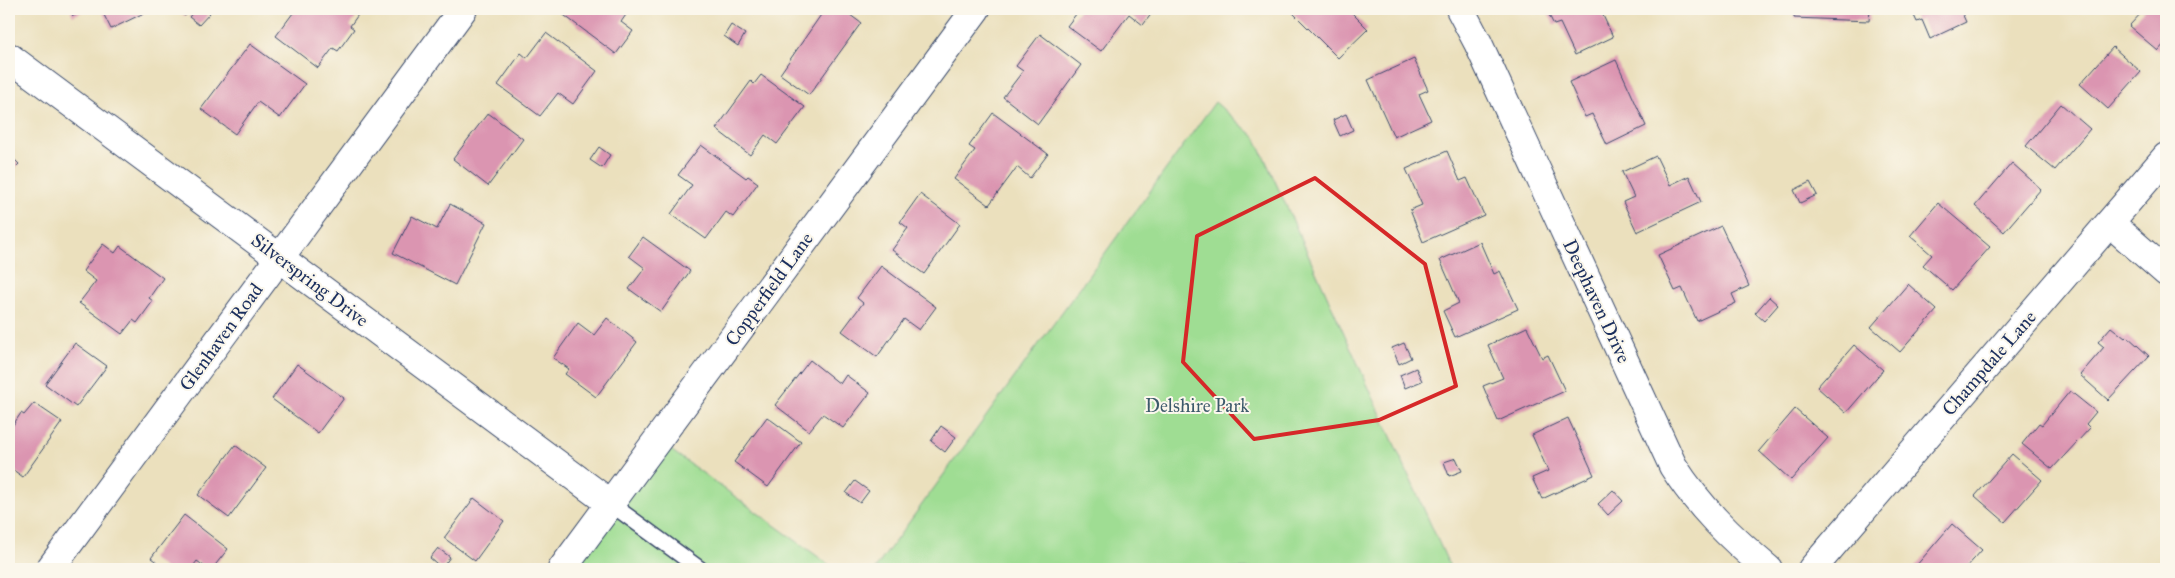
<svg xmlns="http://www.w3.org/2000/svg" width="2175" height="578" viewBox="0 0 2175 578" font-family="'IM FELL Great Primer',serif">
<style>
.green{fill:#9fdd93;stroke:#5d8678}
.building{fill:#db95b1}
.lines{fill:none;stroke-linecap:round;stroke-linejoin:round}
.service-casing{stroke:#3a4a6c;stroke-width:18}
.minor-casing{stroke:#3a4a6c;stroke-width:30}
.service{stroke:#fff;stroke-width:15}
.minor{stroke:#fff;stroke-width:28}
.marked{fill:none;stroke:#d62828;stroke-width:4;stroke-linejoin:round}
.labels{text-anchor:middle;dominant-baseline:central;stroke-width:4;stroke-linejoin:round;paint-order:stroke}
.street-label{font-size:19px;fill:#1b2f5e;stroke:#fbf7ec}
.park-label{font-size:19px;fill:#3c5a6b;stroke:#fbf7ec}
</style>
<rect width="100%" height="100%" fill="#fbf7ec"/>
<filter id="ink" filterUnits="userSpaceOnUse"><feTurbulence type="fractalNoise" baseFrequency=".02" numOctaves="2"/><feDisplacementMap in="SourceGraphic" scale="10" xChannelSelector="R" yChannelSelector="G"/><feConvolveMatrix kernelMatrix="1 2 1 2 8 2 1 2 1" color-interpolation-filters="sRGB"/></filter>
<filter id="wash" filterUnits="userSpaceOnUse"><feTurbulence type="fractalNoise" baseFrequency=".0096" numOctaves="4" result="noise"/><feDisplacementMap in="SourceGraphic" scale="20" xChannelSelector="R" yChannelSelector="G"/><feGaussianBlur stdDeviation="1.12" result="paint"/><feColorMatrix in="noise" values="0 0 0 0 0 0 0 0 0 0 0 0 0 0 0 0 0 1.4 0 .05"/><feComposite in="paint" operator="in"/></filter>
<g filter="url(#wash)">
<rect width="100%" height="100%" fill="#ebe0bd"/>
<g class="green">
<path d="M 1215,102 L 1255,137 L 1451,569 L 875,569 Z"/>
<path d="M 657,440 L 835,569 L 595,569 L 574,553 Z"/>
</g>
<g id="blocks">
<g class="building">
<path d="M 70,9 L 88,9 L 73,16 Z"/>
<path d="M 101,9 L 147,9 L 148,11 L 111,29 Z"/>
<path d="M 176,9 L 190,9 L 185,16 Z"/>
<path d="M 196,9 L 204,9 L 210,13 L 199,25 L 189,17 Z"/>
<path d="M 296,9 L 356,9 L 360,12 L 350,26 L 354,29 L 338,51 L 333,48 L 318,68 L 276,36 Z"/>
<path d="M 564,9 L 630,9 L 621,22 L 633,31 L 616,54 L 561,13 Z"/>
<path d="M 825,9 L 842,9 L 861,23 L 809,95 L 780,74 Z"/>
<path d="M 1080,9 L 1155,9 L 1143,25 L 1129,14 L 1101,51 L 1067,26 Z"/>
<path d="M 1289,9 L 1354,9 L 1351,12 L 1368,29 L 1338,58 Z"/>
<path d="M 1546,9 L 1600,9 L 1613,37 L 1575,55 L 1560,23 L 1554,25 Z"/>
<path d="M 1794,9 L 1870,9 L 1869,21 L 1794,18 Z"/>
<path d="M 1911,9 L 1960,9 L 1966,22 L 1930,39 L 1922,20 L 1917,22 Z"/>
<path d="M 2145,9 L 2166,9 L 2166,42 L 2158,51 L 2129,26 Z"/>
<path d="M 731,25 L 745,34 L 738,46 L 724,36 Z"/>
<path d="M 546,33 L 597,71 L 573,104 L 558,93 L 540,116 L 498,85 L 521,53 L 527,58 Z"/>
<path d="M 1040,34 L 1081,65 L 1038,124 L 1003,97 L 1023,71 L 1016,66 Z"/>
<path d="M 250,44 L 305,84 L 280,118 L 258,102 L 235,134 L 201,109 Z"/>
<path d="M 2113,47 L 2141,72 L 2108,109 L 2080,84 Z"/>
<path d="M 1414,59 L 1428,90 L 1419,94 L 1431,120 L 1394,137 L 1368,80 Z"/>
<path d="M 1616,60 L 1646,126 L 1607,145 L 1592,114 L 1585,117 L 1569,82 Z"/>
<path d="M 761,75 L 805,107 L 777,144 L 765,135 L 750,155 L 716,129 L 751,81 L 754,84 Z"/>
<path d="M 2061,104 L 2090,129 L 2055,170 L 2026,146 Z"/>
<path d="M 488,113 L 523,139 L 488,186 L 453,159 Z"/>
<path d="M 993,113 L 1048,154 L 1030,178 L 1017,167 L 989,205 L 954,179 L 975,150 L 969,146 Z"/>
<path d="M 1346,114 L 1353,130 L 1340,136 L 1333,120 Z"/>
<path d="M 701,145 L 746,178 L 748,176 L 758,183 L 733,217 L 726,212 L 706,239 L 671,214 L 692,185 L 678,175 Z"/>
<path d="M 599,147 L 610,155 L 602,168 L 590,160 Z"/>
<path d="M 1447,151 L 1460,181 L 1467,178 L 1484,215 L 1423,242 L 1410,210 L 1422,205 L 1406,169 Z"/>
<path d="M 9,154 L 19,164 L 9,174 Z"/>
<path d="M 1656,156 L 1670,185 L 1689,176 L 1701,202 L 1637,232 L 1623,202 L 1634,197 L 1622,172 Z"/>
<path d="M 2012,163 L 2041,189 L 2004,232 L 1975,206 Z"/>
<path d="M 1810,182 L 1817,195 L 1800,203 L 1794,190 Z"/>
<path d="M 920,194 L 960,224 L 924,274 L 892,250 L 908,228 L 900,222 Z"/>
<path d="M 1938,203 L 1990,247 L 1952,290 L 1923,265 L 1932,255 L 1910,236 Z"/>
<path d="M 450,204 L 486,223 L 455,285 L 393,253 L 412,216 L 437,229 Z"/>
<path d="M 1721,226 L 1749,286 L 1732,294 L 1736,303 L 1697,321 L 1682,288 L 1675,291 L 1658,255 Z"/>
<path d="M 643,237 L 690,271 L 661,312 L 629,289 L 645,268 L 629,256 Z"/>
<path d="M 1480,242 L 1494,274 L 1500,271 L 1518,309 L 1455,337 L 1443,311 L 1459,303 L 1440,260 Z"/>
<path d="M 103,244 L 115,253 L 120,246 L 163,278 L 149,298 L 153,301 L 137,323 L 133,320 L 122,334 L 79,303 L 96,281 L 83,271 Z"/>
<path d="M 881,266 L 936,307 L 919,330 L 904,319 L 877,357 L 842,331 L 863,303 L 857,298 Z"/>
<path d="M 1908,284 L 1937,310 L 1900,352 L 1871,327 Z"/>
<path d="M 1769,297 L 1778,305 L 1764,321 L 1755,313 Z"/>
<path d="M 607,318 L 637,342 L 596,397 L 565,374 L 569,369 L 553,358 L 578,323 L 594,335 Z"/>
<path d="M 1527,327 L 1542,358 L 1548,355 L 1565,391 L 1498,421 L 1483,386 L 1503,378 L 1488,345 Z"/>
<path d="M 2111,327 L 2125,338 L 2127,336 L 2149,356 L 2108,400 L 2080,375 L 2104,347 L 2098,342 Z"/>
<path d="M 75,343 L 107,366 L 76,407 L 45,384 Z"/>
<path d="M 1404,343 L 1411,358 L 1399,364 L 1392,348 Z"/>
<path d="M 1854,345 L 1883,370 L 1846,413 L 1817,387 Z"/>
<path d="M 810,360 L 840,384 L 846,375 L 870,393 L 843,428 L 823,414 L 809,431 L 775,405 Z"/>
<path d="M 297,364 L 344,398 L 318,433 L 272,399 Z"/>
<path d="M 1416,368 L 1422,381 L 1405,388 L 1400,375 Z"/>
<path d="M 2070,391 L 2096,412 L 2086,424 L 2090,428 L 2052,469 L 2022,444 L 2039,423 L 2042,425 Z"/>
<path d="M 34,403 L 62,422 L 23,477 L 9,467 L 9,431 L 21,413 L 24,415 Z"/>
<path d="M 1795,409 L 1828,438 L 1791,480 L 1759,451 Z"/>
<path d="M 767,417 L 801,442 L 768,487 L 734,462 Z"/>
<path d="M 1568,418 L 1594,475 L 1542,499 L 1532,478 L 1548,471 L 1532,435 Z"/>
<path d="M 941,426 L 956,437 L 945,452 L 931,441 Z"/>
<path d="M 235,445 L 266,468 L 229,518 L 198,495 Z"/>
<path d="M 2012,454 L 2042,480 L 2005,522 L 1975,496 Z"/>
<path d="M 1456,458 L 1462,471 L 1449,476 L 1444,462 Z"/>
<path d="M 855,481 L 869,491 L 860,503 L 846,493 Z"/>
<path d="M 1613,490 L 1623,501 L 1608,515 L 1598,504 Z"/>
<path d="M 474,498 L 504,521 L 475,561 L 444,538 Z"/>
<path d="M 184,515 L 228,549 L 212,569 L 208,569 L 197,561 L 191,569 L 166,569 L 151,558 Z"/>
<path d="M 1952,524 L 1982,550 L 1965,569 L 1917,569 L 1915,567 Z"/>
<path d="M 438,548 L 450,557 L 442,568 L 430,558 Z"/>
</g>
</g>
</g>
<g filter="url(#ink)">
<use href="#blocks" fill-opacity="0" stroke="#3a4a6c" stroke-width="1"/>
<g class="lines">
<defs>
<path id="service" d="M 611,504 L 700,569"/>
<g id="minor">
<path d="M 1460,9 L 1478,43 L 1673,466 C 1699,507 1731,538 1768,569"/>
<path d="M 9,57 L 611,504"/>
<path d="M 2110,223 L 2166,272"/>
<path d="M 50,569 L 463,9"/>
<path d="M 562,569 L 976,9"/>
<path d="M 1812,569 L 2166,157"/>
</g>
</defs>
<use href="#service" class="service-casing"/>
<use href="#minor" class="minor-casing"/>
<use href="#service" class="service"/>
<use href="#minor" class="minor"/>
</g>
</g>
<path class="marked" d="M 1315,178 L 1425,264 L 1456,386 L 1379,420 L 1254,439 L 1183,362 L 1197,236 Z"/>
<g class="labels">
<g class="street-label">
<text transform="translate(310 280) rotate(37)">Silverspring Drive</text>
<text transform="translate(769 289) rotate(-54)">Copperfield Lane</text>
<text transform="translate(1597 301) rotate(65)">Deephaven Drive</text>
<text transform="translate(221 337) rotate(-54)">Glenhaven Road</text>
<text transform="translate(1989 363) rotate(-49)">Champdale Lane</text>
</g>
<g class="park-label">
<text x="1197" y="405">Delshire Park</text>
</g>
</g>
<rect width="2175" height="578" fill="none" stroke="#fbf7ec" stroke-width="30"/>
</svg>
